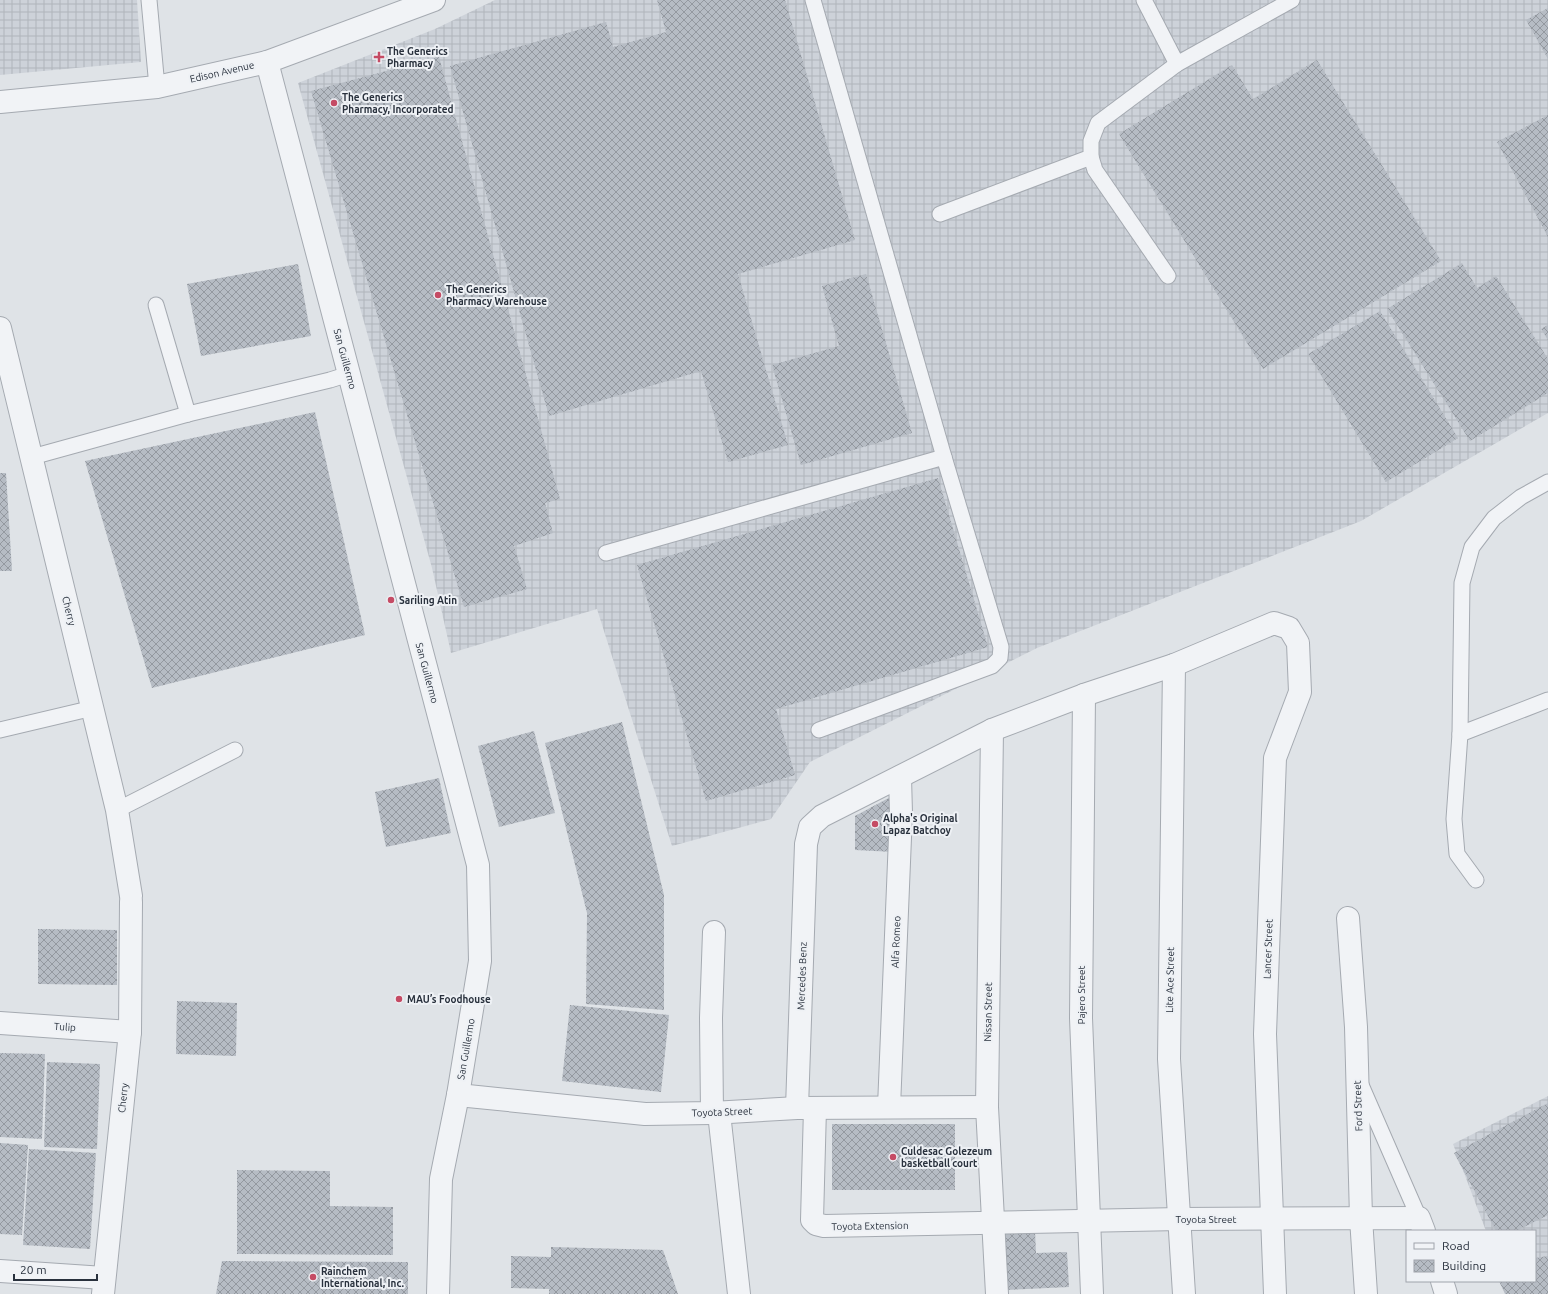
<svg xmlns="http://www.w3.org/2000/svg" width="1548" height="1294" viewBox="0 0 1548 1294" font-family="Ubuntu,sans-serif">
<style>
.industrial{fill:url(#industrial-grid)}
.building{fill:url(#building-cross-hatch)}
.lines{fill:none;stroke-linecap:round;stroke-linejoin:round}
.service-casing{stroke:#a5aab1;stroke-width:17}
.pedestrian-casing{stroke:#a5aab1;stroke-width:24}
.minor-casing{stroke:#a5aab1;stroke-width:24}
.service{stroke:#f1f3f6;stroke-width:15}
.pedestrian{stroke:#f1f3f6;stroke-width:22}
.minor{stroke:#f1f3f6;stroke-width:22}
.poi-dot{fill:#c54b64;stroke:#eef1f5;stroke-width:1.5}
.labels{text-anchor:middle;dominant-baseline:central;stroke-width:4;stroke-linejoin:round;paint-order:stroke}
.poi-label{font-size:10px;font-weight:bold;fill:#29313d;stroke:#eef1f5;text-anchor:start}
.street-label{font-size:10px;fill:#29313d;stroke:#eef1f5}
</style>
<defs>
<pattern id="industrial-grid" width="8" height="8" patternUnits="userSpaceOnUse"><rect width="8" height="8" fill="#cdd2d9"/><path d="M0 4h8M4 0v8" fill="none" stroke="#b0b5bb"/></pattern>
<pattern id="building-cross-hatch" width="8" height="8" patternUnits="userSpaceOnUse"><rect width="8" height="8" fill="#b6bcc4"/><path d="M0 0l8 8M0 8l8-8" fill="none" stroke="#9499a0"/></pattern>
</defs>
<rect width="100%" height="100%" fill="#dfe3e7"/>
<g class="industrial">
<path d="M 0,0 L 137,0 L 141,62 L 0,75 Z"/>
<path d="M 495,0 L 1548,0 L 1548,413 L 1361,521 L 1037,648 L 810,762 L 771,819 L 672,846 L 597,609 L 451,653 L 432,568 L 298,83 L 435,29 Z"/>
<path d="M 1548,1096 L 1548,1294 L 1535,1281 L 1535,1231 L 1486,1231 L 1453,1144 Z"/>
</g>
<g class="building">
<path d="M 657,0 L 785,0 L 855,240 L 738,274 L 788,445 L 728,462 L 701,371 L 549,416 L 450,66 L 606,22 L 613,47 L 666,32 Z"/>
<path d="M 1548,8 L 1548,59 L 1526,20 Z"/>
<path d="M 439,57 L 560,499 L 545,503 L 553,533 L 514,546 L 527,589 L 464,607 L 311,91 Z"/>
<path d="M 1317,60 L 1441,261 L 1263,369 L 1119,134 L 1232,65 L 1253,99 Z"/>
<path d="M 1548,115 L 1548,237 L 1497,142 Z"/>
<path d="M 1462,263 L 1477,288 L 1496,276 L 1548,359 L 1548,393 L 1470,441 L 1387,309 Z"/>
<path d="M 298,264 L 311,336 L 201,356 L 187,284 Z"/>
<path d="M 866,274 L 912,433 L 801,465 L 772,365 L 839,346 L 822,286 Z"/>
<path d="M 1380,311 L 1458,438 L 1386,482 L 1308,354 Z"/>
<path d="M 1548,325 L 1548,340 L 1541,329 Z"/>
<path d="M 315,412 L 365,635 L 152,688 L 85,461 Z"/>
<path d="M 0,473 L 6,473 L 12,571 L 0,571 Z"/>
<path d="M 938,478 L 988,647 L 776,709 L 795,775 L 706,801 L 637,565 Z"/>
<path d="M 622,722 L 664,895 L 664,1010 L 586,1004 L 587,913 L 545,743 Z"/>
<path d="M 534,731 L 555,813 L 499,827 L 478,746 Z"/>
<path d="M 439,778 L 451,833 L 386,847 L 375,792 Z"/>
<path d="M 896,794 L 894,852 L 855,850 L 855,816 Z"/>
<path d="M 38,929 L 117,930 L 117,985 L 38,984 Z"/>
<path d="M 177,1001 L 237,1003 L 236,1056 L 176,1054 Z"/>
<path d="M 570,1005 L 669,1015 L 661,1092 L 562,1081 Z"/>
<path d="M 0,1053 L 45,1054 L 42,1139 L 0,1137 Z"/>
<path d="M 47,1062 L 100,1064 L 97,1149 L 44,1147 Z"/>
<path d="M 1548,1103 L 1548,1215 L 1516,1231 L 1496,1231 L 1454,1153 Z"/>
<rect x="832" y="1124" width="123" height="66"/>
<path d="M 0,1143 L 28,1145 L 22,1235 L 0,1234 Z"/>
<path d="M 29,1149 L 96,1153 L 90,1249 L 23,1245 Z"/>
<path d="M 237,1170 L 330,1171 L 330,1206 L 393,1207 L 393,1255 L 237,1254 Z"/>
<path d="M 1035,1231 L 1036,1253 L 1067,1252 L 1069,1287 L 1006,1290 L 1003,1232 Z"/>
<path d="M 551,1247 L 663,1250 L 678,1294 L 549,1294 L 549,1289 L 511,1288 L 511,1256 L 551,1257 Z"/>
<path d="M 1548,1256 L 1548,1294 L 1505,1294 L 1499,1281 L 1535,1281 L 1535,1258 Z"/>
<path d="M 222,1261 L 408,1262 L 408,1294 L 216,1294 Z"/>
</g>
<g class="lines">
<defs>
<g id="service">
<path d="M 149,0 L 157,87"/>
<path d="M 813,0 L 944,457 L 1001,647 L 1000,658 L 992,666 L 819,730"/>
<path d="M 1144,0 L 1177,64"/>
<path d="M 1091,157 L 1095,170 L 1168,276"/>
<path d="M 940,214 L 1091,157 L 1091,141 L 1098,123 L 1177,64 L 1292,0"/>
<path d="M 156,305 L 188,414"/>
<path d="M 32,457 L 188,414 L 330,380 L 349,374"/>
<path d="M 606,553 L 944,457"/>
<path d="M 0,730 L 93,708"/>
<path d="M 1460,734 L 1548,700"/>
<path d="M 117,810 L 235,750"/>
<path d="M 1476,880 L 1457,854 L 1454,819 L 1460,734 L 1462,583 L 1472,547 L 1494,518 L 1521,497 L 1548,482"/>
<path d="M 1361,1085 L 1419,1218"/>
</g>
<path id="pedestrian" d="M 719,1113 L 739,1294"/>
<g id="minor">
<path d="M 267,62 L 478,865 L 480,961 L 458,1095 L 441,1179 L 438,1294"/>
<path d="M 0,102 L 157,87 L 267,62 L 434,0"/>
<path d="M 0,328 L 117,810 L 131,896"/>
<path d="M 1174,665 L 1169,1059 L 1184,1294"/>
<path d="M 1084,695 L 1081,1018 L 1092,1294"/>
<path d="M 992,730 L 987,1107 L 997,1294"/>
<path d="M 1348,918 L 1356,1027 L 1361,1218 L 1366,1294"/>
<path d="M 0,1023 L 130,1032"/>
<path d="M 458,1095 L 645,1114 L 712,1113 L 797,1108 L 987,1107"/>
<path d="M 889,1107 L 901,813 L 900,777"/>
<path d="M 797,1108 L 806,844 L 810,827 L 822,816 L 992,730 L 1084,695 L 1174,665 L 1274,623 L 1289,628 L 1298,643 L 1300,692 L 1275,758 L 1265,1034 L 1275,1294"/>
<path d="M 815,1108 L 812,1220 L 816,1224 L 824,1226 L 1180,1219 L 1419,1218 L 1424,1231"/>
<path d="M 712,1113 L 711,1018 L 714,932"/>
<path d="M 0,1271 L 104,1278"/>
<path d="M 1442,1281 L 1446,1294"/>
<path d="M 103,1294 L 130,1032 L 131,902"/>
</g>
</defs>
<use href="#service" class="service-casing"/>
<use href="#pedestrian" class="pedestrian-casing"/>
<use href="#minor" class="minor-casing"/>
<use href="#service" class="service"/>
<use href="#pedestrian" class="pedestrian"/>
<use href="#minor" class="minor"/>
</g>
<g class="poi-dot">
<path d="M377 51h4v4h4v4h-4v4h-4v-4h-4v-4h4z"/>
<circle cx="334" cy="103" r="4"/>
<circle cx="438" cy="295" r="4"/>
<circle cx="391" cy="600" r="4"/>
<circle cx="875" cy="824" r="4"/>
<circle cx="399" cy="999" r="4"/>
<circle cx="893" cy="1157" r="4"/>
<circle cx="313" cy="1277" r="4"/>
</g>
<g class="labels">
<g class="poi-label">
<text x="387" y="51">The Generics<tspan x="387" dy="12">Pharmacy</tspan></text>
<text x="342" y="97">The Generics<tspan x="342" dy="12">Pharmacy, Incorporated</tspan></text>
<text x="446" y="289">The Generics<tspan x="446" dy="12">Pharmacy Warehouse</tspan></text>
<text x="399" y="600">Sariling Atin</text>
<text x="883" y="818">Alpha's Original<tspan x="883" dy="12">Lapaz Batchoy</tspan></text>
<text x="407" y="999">MAU’s Foodhouse</text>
<text x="901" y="1151">Culdesac Golezeum<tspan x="901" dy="12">basketball court</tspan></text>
<text x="321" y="1271">Rainchem<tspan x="321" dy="12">International, Inc.</tspan></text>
</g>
<g class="street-label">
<text transform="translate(222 72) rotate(-13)">Edison Avenue</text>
<text transform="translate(345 359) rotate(75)">San Guillermo</text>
<text transform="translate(69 611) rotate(76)">Cherry</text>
<text transform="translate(427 673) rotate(75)">San Guillermo</text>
<text transform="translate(896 942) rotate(-88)">Alfa Romeo</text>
<text transform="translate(1268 949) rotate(-88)">Lancer Street</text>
<text transform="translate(802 976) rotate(-88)">Mercedes Benz</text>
<text transform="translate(1170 980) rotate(-89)">Lite Ace Street</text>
<text transform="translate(1081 995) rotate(-90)">Pajero Street</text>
<text transform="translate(988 1012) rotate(-89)">Nissan Street</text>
<text transform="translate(65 1027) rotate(4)">Tulip</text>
<text transform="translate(466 1049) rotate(-80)">San Guillermo</text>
<text transform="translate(123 1098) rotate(-84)">Cherry</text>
<text transform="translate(1358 1106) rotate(-92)">Ford Street</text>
<text transform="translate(722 1112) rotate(-2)">Toyota Street</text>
<text x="1206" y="1219">Toyota Street</text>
<text transform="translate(870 1226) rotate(-1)">Toyota Extension</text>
</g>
</g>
<rect x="1406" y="1230" width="130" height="52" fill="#eef1f5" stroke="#9fa4ab"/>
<rect x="1414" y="1243" width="20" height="6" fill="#f1f3f6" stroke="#9fa4ab"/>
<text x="1442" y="1250" font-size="12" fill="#29313d">Road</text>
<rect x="1414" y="1260" width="20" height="12" fill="url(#building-cross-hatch)" stroke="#9fa4ab"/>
<text x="1442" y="1270" font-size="12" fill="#29313d">Building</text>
<path d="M14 1274v6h83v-6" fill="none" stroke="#29313d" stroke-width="2"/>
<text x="20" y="1274" font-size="12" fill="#29313d" stroke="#eef1f5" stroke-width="3" paint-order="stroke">20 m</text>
</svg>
